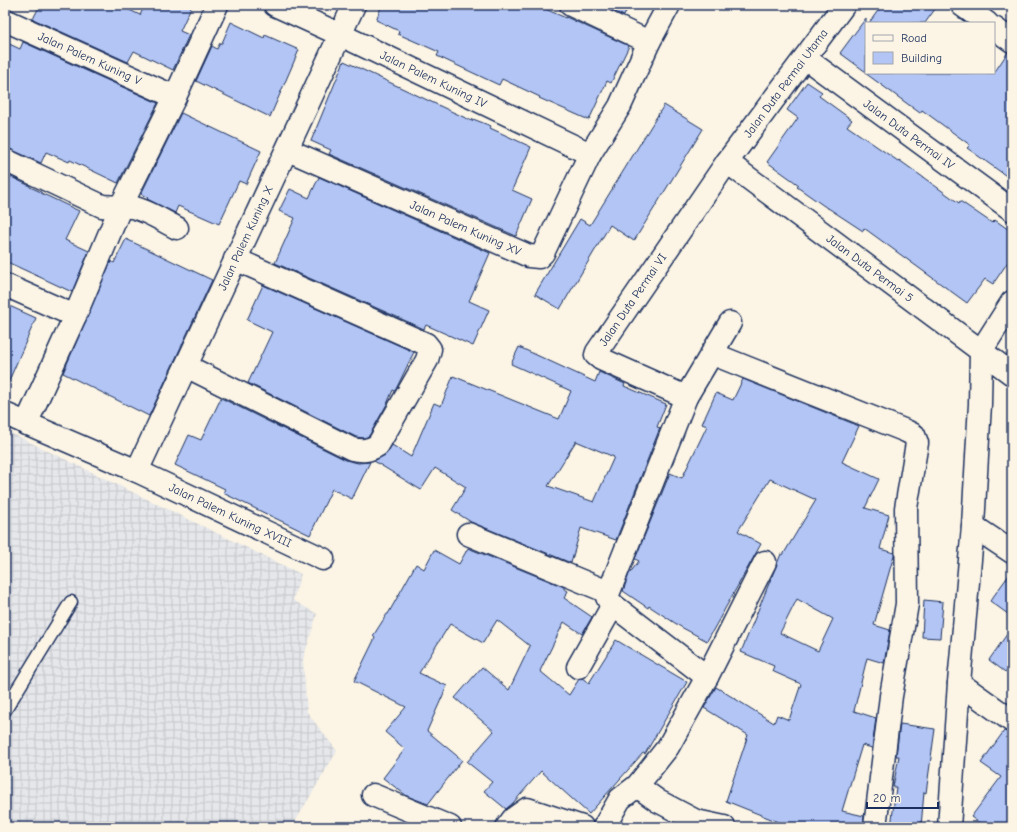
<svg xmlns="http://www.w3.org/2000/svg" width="1017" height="832" viewBox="0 0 1017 832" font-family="'Comic Neue',sans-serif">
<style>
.industrial{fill:url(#industrial-grid)}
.building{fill:#b2c5f4;stroke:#1b2f5e;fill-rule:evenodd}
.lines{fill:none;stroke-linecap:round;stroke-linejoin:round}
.lane-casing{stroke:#1b2f5e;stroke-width:15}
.street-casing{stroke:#1b2f5e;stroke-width:25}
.lane{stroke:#fcf5e5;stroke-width:12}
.street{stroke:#fcf5e5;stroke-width:22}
.labels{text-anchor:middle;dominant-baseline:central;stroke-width:4;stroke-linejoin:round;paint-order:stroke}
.street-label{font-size:12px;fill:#1b2f5e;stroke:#fcf5e5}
</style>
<defs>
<pattern id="industrial-grid" width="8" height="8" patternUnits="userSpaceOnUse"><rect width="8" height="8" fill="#e6e7ea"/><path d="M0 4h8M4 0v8" fill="none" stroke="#c5c6cb"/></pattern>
</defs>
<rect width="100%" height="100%" fill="#fcf5e5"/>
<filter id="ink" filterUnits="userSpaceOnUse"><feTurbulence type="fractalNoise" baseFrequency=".025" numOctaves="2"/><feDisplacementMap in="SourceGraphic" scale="8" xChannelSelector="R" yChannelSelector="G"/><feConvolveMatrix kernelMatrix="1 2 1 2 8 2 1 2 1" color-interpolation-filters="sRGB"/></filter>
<g filter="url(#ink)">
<path class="industrial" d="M 5,430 L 301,574 L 293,600 L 317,614 L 303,660 L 307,712 L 337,751 L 292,827 L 5,827 Z"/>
<g class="building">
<path d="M 40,5 L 119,5 L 140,15 L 145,5 L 192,5 L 180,31 L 189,35 L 173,70 L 134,51 L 128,62 L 33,19 Z"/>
<path d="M 382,5 L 536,5 L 566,18 L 566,17 L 629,46 L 611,83 L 607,81 L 589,120 L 539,98 L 540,97 L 502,79 L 499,85 L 437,56 L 439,52 L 398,34 L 399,31 L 376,20 Z"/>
<path d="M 600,5 L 629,5 L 624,16 Z"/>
<path d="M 882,5 L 938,5 L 925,23 L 869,23 Z"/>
<path d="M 866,18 L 866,72 L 840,53 Z"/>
<path d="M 231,22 L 264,38 L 265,35 L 299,50 L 270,117 L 196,81 L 212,46 L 217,49 L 220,43 L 222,43 Z"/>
<path d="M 5,42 L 20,49 L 23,42 L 158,103 L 118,183 L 70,160 L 69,162 L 46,152 L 41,163 L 10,149 L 5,148 Z"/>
<path d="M 1008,52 L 1012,53 L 1012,180 L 967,148 L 970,145 L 922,110 L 920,113 L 865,73 L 994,73 Z"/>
<path d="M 344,61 L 472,121 L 473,119 L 491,126 L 490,128 L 531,147 L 512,190 L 532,199 L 516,236 L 329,154 L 331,150 L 311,141 Z"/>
<path d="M 807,82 L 822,92 L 819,96 L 852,120 L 847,126 L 898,161 L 899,160 L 959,203 L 960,201 L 992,223 L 995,220 L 1012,232 L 1012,256 L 993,284 L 985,279 L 967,303 L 864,228 L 863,231 L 828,208 L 827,208 L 797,187 L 799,185 L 767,162 L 798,118 L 787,110 Z"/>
<path d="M 664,105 L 703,129 L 634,241 L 610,225 L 560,309 L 535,294 L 580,219 L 590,225 Z"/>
<path d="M 181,113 L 261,151 L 246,184 L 239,181 L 219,224 L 178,206 L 175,213 L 147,199 L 148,198 L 141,194 Z"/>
<path d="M 5,174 L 30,186 L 30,187 L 41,192 L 41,193 L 79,211 L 65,240 L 89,251 L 72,292 L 5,261 Z"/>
<path d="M 319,177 L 490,253 L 469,301 L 489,310 L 473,346 L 426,325 L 424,329 L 275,263 L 295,218 L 279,211 L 290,189 L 309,198 Z"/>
<path d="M 126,239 L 212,280 L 149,416 L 63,373 L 111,261 L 114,263 Z"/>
<path d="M 263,285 L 414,352 L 398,385 L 395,391 L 393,390 L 387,404 L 369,436 L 364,438 L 356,437 L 248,383 L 272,332 L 247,320 Z"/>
<path d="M 5,304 L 36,318 L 5,390 Z"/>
<path d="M 519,347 L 595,382 L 599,372 L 625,384 L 624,386 L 666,404 L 657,427 L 660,428 L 616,540 L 581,528 L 571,563 L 471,522 L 452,510 L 466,487 L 435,468 L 421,490 L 374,461 L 385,455 L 392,445 L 411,457 L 434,403 L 441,406 L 453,376 L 559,419 L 571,391 L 511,364 ZM 576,441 L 614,457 L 594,502 L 548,486 Z"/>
<path d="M 743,379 L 859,426 L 842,462 L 879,479 L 865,508 L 889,515 L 880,549 L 894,553 L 894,555 L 874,625 L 890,630 L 884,663 L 867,658 L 854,711 L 876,718 L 872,748 L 862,745 L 842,811 L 864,816 L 863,827 L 791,827 L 726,801 L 748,735 L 704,708 L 716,687 L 774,723 L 777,715 L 789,720 L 801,684 L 772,671 L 774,666 L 741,652 L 781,554 L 783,555 L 816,500 L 770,479 L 738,531 L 761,544 L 707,641 L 681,627 L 649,606 L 648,608 L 623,591 L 629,574 L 639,561 L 635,559 L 670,473 L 682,478 L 707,426 L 702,424 L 716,393 L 733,400 ZM 797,599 L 833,619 L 818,651 L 780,633 Z"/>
<path d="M 221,398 L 346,460 L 358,463 L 370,462 L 352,499 L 332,489 L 310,535 L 223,493 L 225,489 L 175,465 L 189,435 L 201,440 Z"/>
<path d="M 468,548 L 564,587 L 564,589 L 568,591 L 564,598 L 592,617 L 582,634 L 564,622 L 540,671 L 569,695 L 579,679 L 582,678 L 589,683 L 616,640 L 687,682 L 645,754 L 643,753 L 589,814 L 541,771 L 513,803 L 506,809 L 484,791 L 492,782 L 467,762 L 494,731 L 455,698 L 482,667 L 509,690 L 530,646 L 497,620 L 483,643 L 450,624 L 419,673 L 447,686 L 427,731 L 462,760 L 428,804 L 407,796 L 383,778 L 405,749 L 385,732 L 406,707 L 354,681 L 375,638 L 373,636 L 387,614 L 388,614 L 416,564 L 424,569 L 434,550 L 459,564 Z"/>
<path d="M 1012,571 L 1012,617 L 990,601 Z"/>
<path d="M 924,600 L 943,602 L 940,638 L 922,637 Z"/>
<path d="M 1012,627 L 1012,677 L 989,660 Z"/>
<path d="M 900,724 L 935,729 L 926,793 L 924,792 L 921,827 L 891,827 L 896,787 L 893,787 L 899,756 L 896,756 Z"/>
<path d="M 1004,731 L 1012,733 L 1012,827 L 985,827 L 971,817 L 1001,777 L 981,763 Z"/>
</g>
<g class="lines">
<defs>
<path id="lane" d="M 5,710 L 71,602"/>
<g id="street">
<path id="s1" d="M 275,5 L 341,35 L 590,154"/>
<path d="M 571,5 L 649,42"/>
<path d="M 962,5 L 987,23"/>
<path id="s2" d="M 5,20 L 175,97"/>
<path d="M 994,28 L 1012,41"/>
<path id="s3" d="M 805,58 L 1012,210"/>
<path id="s4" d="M 288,150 L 529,256 L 539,257 L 543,253 L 590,154 L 620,106 L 649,42 L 669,5"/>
<path d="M 5,160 L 102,206 C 112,207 121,206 131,207 C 147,210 163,221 177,228"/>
<path id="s5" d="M 727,162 L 1012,374"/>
<path d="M 5,285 L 75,316"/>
<path d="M 713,354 L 906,431 L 914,435 L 917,443 L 906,508 L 907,604 L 891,696 L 875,827"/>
<path d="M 186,366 L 352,449 C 362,451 369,451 378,445 L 427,360 L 430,349 L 426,344 L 235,259"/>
<path id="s6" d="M 686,397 L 601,359 L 596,355 L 597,352 L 727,162 L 844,5"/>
<path id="s7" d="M 5,414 L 137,471 L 323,559"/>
<path d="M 26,424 L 75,316 L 121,206 L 175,97 L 217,5"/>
<path id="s8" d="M 137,471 L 354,5"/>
<path d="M 973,526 L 1012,552"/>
<path d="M 468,534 L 608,592"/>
<path d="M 578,667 L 613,605"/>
<path d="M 707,677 L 765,562"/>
<path d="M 959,683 L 1012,721"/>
<path d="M 637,786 L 658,801 L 696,821 L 724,827"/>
<path d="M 373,795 L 450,827"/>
<path d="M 507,827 L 513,819 L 527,809 L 582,827"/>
<path d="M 604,827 L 620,799 L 637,786 L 668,747 L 707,677 L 613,605 L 609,601 L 607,597 L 686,397 L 730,323"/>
<path d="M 949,827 L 959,683 L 973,526 L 980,404 L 981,351 L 1012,302"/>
</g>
</defs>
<use href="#lane" class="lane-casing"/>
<use href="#street" class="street-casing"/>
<use href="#lane" class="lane"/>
<use href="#street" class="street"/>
</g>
</g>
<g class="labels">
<g class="street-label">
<text stroke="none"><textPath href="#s2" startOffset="93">Jalan Palem Kuning V</textPath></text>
<text stroke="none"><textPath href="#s1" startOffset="175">Jalan Palem Kuning IV</textPath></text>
<text stroke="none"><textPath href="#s6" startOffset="431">Jalan Duta Permai Utama</textPath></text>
<text stroke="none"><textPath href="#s3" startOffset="129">Jalan Duta Permai IV</textPath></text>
<text stroke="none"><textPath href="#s4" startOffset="194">Jalan Palem Kuning XV</textPath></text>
<text stroke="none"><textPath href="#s8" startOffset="257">Jalan Palem Kuning X</textPath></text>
<text stroke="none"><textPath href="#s5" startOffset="178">Jalan Duta Permai 5</textPath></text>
<text stroke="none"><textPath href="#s6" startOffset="166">Jalan Duta Permai VI</textPath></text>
<text stroke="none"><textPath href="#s7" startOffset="247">Jalan Palem Kuning XVIII</textPath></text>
</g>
</g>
<rect width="1017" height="832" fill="none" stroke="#fcf5e5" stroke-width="20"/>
<rect x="10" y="10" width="997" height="812" fill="none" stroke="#1b2f5e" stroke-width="1.5" filter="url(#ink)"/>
<rect x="865" y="22" width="130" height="52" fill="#fcf5e5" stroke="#a2a6af"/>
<rect x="873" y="35" width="20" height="6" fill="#fcf5e5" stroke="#a2a6af"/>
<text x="901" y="42" font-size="12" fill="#1b2f5e">Road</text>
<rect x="873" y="52" width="20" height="12" fill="#b2c5f4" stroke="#a2a6af"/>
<text x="901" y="62" font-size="12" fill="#1b2f5e">Building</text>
<path d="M867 802v6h71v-6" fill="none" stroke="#1b2f5e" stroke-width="2"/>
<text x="873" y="802" font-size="12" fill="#1b2f5e" stroke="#fcf5e5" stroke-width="3" paint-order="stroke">20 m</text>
</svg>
